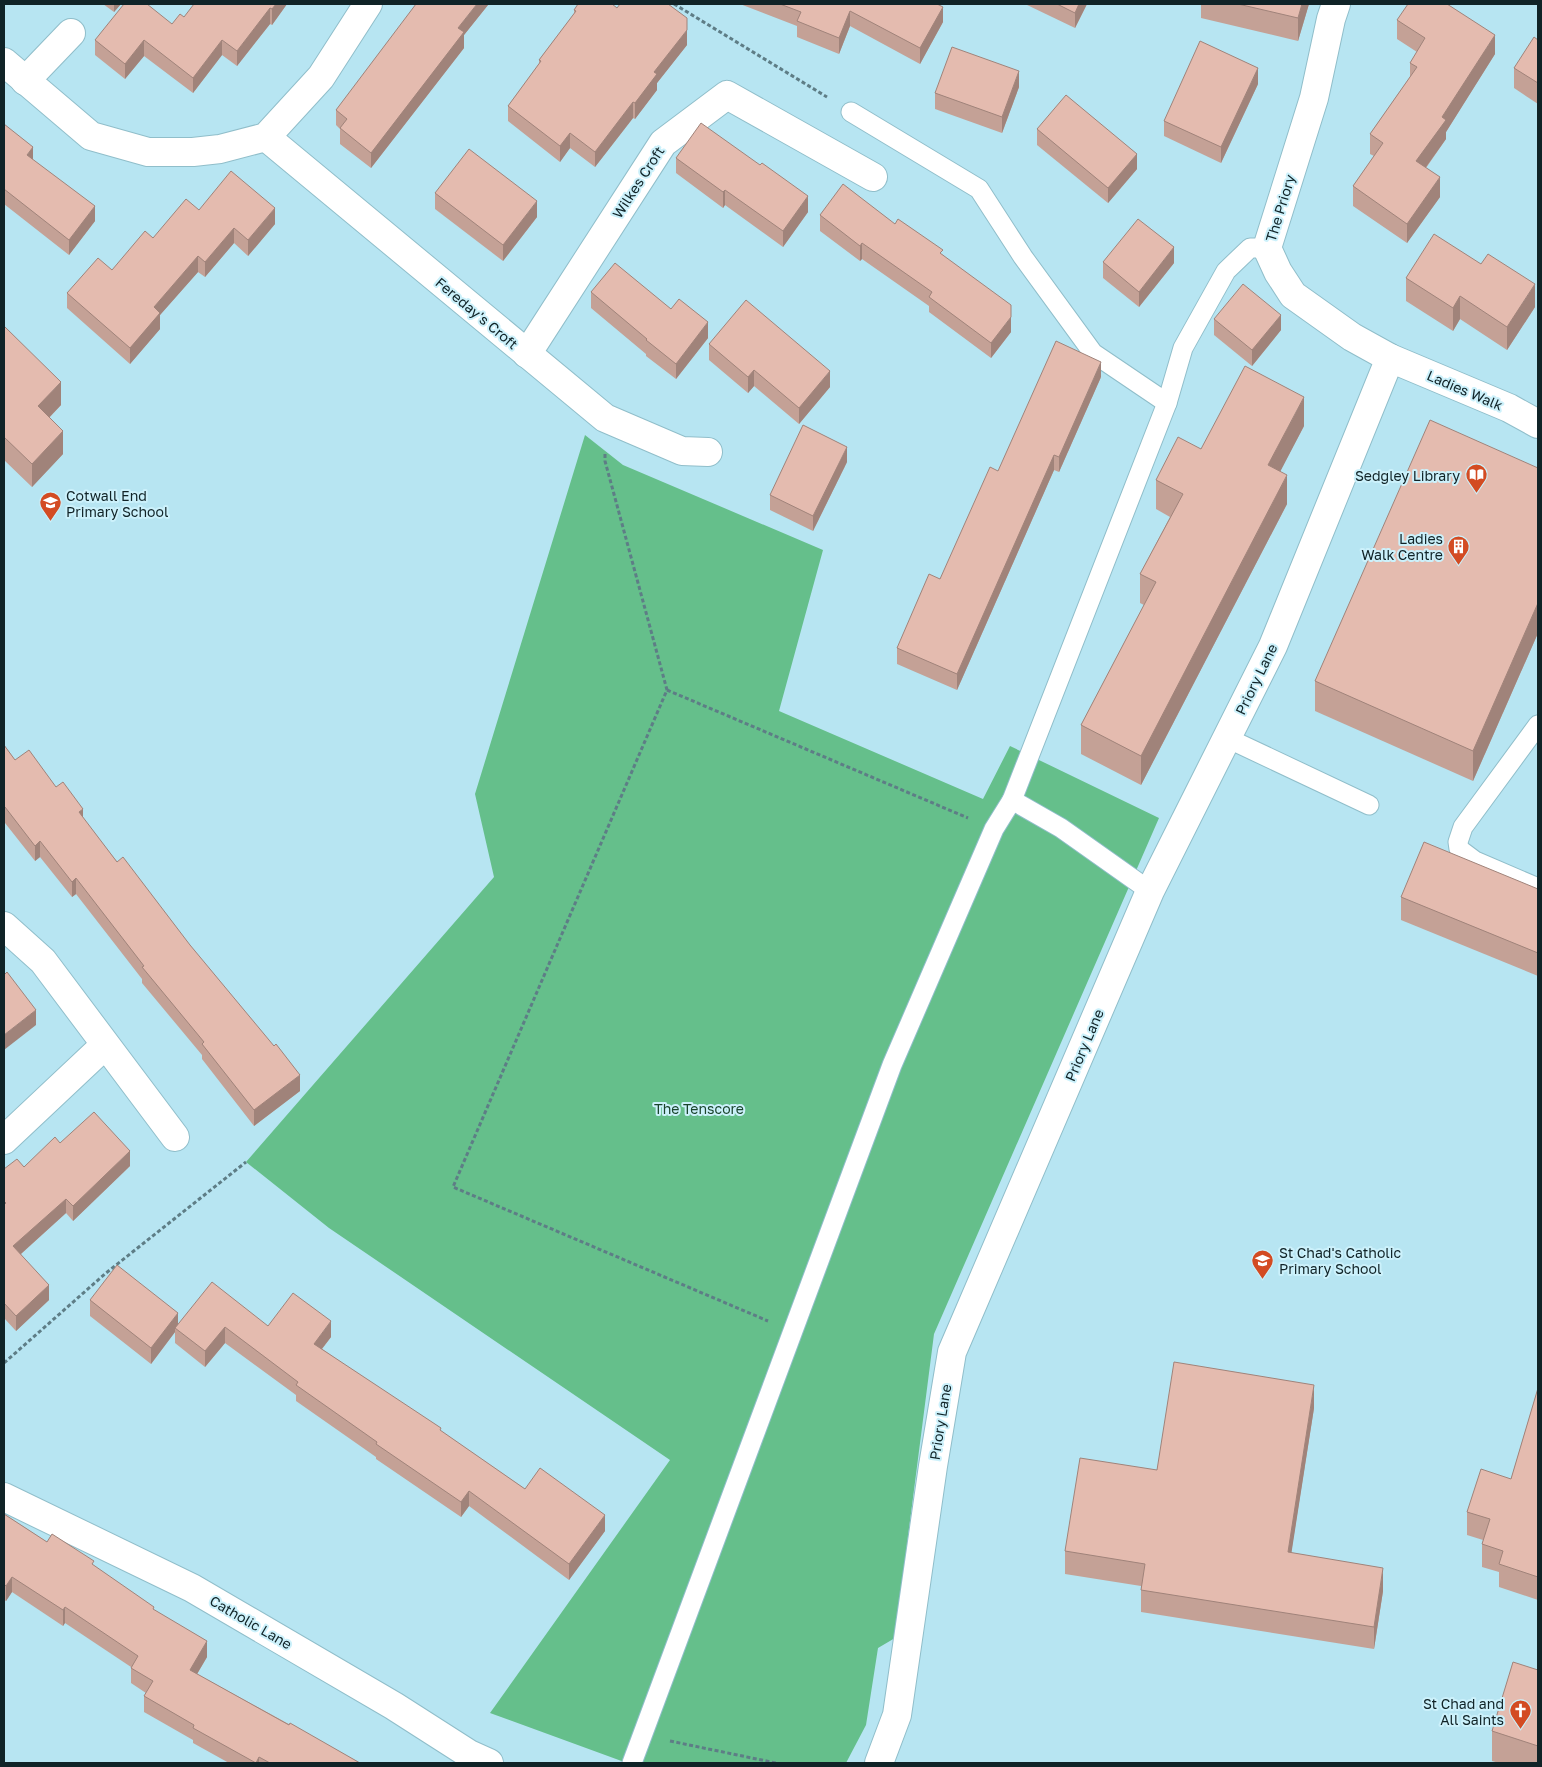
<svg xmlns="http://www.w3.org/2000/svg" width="1542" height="1767" viewBox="0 0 1542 1767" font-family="'Golos Text',sans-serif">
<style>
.green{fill:#65bf8b}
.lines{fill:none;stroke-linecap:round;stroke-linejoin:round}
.lane-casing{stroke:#90beca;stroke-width:21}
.street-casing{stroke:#90beca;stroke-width:30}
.path{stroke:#5e7d86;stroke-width:3;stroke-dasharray:4 2.5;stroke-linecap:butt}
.lane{stroke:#fff;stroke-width:19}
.street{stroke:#fff;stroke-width:28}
.wall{fill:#c4a196}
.shaded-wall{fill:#a0837a}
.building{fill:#e4bbaf;stroke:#a0837a}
.labels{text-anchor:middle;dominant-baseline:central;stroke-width:4;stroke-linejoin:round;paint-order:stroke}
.street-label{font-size:14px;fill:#102327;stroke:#ccf1fb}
.poi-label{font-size:14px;fill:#102327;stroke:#ccf1fb;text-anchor:end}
.park-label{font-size:14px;fill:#1a442c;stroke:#ccf1fb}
</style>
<rect width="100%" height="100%" fill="#b7e5f2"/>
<path class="green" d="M 585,435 L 623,465 L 823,550 L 779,711 L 983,799 L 1010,746 L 1159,818 L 934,1334 L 895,1638 L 878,1648 L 866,1725 L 846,1763 L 627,1763 L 490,1713 L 670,1460 L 329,1228 L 246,1162 L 494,877 L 475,794 Z"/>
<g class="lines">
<defs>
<g id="lane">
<path d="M 851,112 L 979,189 L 1023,257 L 1093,353 L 1167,403"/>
<path d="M 1538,725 L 1463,827 L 1458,842 L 1459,849 L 1475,861 L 1538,888"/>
<path d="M 1227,738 L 1369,805"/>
<path d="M 1012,800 L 1061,828 L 1150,891"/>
<path d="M 632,1763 L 892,1065 L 994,829 L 1012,800 L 1167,403 L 1183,348 L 1226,271 L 1250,248 L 1267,248"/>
</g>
<g id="street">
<path d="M 1336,4 L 1331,19 L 1314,98 L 1267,248 L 1278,272 L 1293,295 L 1352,337 L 1390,358 L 1509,408 L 1538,424"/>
<path d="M 4,62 L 91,136 L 148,152 L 193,152 L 220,149 L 266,137 L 321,77 L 368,4"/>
<path d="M 25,81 L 71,33"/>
<path d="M 266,137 L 605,418 L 682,451 L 708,452"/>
<path d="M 527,354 L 663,143 L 727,95 L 873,177"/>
<path d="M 4,926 L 43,961 L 175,1137"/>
<path d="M 4,1140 L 105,1045"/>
<path d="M 4,1497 L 192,1588 L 394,1706 L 469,1754 L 489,1763"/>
<path d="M 879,1763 L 897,1715 L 933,1466 L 952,1352 L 1150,891 L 1273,646 L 1390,358"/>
</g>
</defs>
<use href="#lane" class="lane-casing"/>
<use href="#street" class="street-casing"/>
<g class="path">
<path d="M 674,4 L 827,97"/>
<path d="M 605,454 L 605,461 L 667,690 L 453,1187 L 768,1321"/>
<path d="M 667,690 L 968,818"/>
<path d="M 4,1363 L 106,1273 L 246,1162"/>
<path d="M 670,1741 L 776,1763"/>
</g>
<use href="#lane" class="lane"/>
<use href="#street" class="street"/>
</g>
<g class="wall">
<path d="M 103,4 L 121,4 L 114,12 Z"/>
<path d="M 287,4 L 272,25 L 270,24 L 237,66 L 222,55 L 193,93 L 144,56 L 125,79 L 95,55 L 95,40 L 172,24 L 184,17 Z"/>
<path d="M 488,4 L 488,5 L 464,35 L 464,48 L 371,168 L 340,144 L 340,129 L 336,125 L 336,110 Z"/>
<path d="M 740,4 L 937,4 L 943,22 L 920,64 L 850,26 L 839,54 L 797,37 L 797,26 Z"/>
<path d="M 1025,4 L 1087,4 L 1075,28 Z"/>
<path d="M 1201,4 L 1309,4 L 1298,41 L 1201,18 Z"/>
<path d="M 617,8 L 687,45 L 657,83 L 657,90 L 635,119 L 633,118 L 595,167 L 570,148 L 560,162 L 508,121 L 508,106 L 539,64 L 539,60 L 574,14 L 574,10 Z"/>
<path d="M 1397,20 L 1495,54 L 1446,132 L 1446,139 L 1426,168 L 1440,197 L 1407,243 L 1353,206 L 1353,186 L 1374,156 L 1370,154 L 1370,134 L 1410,77 L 1410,63 L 1417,52 L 1397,39 Z"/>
<path d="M 1538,40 L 1538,104 L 1514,88 L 1514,68 Z"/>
<path d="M 1258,84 L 1221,163 L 1164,136 L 1164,121 Z"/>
<path d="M 1019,87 L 1002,133 L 935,109 L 935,93 Z"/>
<path d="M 4,124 L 33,160 L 95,221 L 69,255 L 4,204 Z"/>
<path d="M 1037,129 L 1137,169 L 1108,203 L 1037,145 Z"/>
<path d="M 676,158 L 808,212 L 783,247 L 725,205 L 723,208 L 676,173 Z"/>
<path d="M 435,193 L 537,217 L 503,261 L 435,209 Z"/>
<path d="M 199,210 L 275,224 L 248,256 L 234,243 L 205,277 L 198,272 L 160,315 L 160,329 L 130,364 L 67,308 L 67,293 L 112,270 L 153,238 Z"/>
<path d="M 820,215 L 895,224 L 943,255 L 1011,332 L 991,358 L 929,312 L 929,306 L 862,259 L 860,261 L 820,231 Z"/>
<path d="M 1103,262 L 1174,263 L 1139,307 L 1103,278 Z"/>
<path d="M 1406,278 L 1535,307 L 1507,350 L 1460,319 L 1453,331 L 1406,301 Z"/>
<path d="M 591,292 L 671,309 L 708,338 L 676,379 L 646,356 L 646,354 L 591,308 Z"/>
<path d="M 1214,319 L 1281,330 L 1252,366 L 1214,335 Z"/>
<path d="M 4,326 L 61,405 L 49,418 L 63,454 L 32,487 L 4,460 Z"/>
<path d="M 709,344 L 830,387 L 799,424 L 754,386 L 748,393 L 709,360 Z"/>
<path d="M 1101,377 L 1059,472 L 1054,470 L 957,690 L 897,664 L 897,648 L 940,579 Z"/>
<path d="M 1304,426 L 1280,471 L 1287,504 L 1141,785 L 1081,754 L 1081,725 L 1144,605 L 1140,603 L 1140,574 L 1170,517 L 1156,509 L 1156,480 L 1201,449 Z"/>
<path d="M 847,462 L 813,531 L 770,510 L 770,495 Z"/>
<path d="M 1538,468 L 1538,633 L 1473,781 L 1315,711 L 1315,681 Z"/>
<path d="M 4,745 L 15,760 L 56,787 L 83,819 L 300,1091 L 254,1126 L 202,1059 L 202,1055 L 142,983 L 142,979 L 76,894 L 72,897 L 40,857 L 35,861 L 5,823 L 4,824 Z"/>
<path d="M 1538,774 L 1538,799 L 1537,798 L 1537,776 Z"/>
<path d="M 1538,889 L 1538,976 L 1401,920 L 1401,897 Z"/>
<path d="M 60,1143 L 130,1166 L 73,1221 L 66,1213 L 21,1254 L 49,1300 L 16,1331 L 4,1318 L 4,1169 L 24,1167 Z"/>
<path d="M 90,1300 L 178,1324 L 268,1326 L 331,1337 L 322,1349 L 525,1489 L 605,1531 L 569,1580 L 469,1506 L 461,1517 L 376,1459 L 376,1457 L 296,1401 L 296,1395 L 225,1343 L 205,1367 L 175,1343 L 175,1332 L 151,1364 L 90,1316 Z"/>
<path d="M 1538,1388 L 1538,1600 L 1499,1587 L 1499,1572 L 1482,1567 L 1482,1544 L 1483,1540 L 1467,1535 L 1467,1512 L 1511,1479 Z"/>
<path d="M 1314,1408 L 1291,1553 L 1383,1591 L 1374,1649 L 1141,1612 L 1141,1586 L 1065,1574 L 1065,1551 L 1157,1470 Z"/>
<path d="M 4,1514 L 47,1542 L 94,1566 L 154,1610 L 207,1657 L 197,1674 L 360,1763 L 229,1763 L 193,1743 L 193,1740 L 144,1712 L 144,1696 L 146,1693 L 131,1683 L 131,1667 L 65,1623 L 63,1626 L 12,1592 L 6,1601 L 4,1600 Z"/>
<path d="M 1538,1670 L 1538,1763 L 1499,1763 L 1492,1761 L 1492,1731 Z"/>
</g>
<g class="shaded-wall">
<path d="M 114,4 L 121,4 L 114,12 Z"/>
<path d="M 276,4 L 287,4 L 272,25 L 272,9 Z"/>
<path d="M 477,4 L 488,4 L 488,5 L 464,35 L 464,48 L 371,168 L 371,153 L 458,28 Z"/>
<path d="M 1079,4 L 1087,4 L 1075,28 L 1075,13 Z"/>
<path d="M 1302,4 L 1309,4 L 1298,41 L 1298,18 Z"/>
<path d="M 943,7 L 943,22 L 920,64 L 920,48 Z"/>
<path d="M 270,8 L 270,24 L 237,66 L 237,51 Z"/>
<path d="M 850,11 L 850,26 L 839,54 L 839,38 Z"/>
<path d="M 687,30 L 687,45 L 657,83 L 657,90 L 635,119 L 635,103 L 654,72 Z"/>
<path d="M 1495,35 L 1495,54 L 1446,132 L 1446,139 L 1416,181 L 1416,161 L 1442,117 Z"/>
<path d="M 144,40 L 144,56 L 125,79 L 125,64 Z"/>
<path d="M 222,40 L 222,55 L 193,93 L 193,78 Z"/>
<path d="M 1258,68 L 1258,84 L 1221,163 L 1221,147 Z"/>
<path d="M 1019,71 L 1019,87 L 1002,133 L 1002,117 Z"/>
<path d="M 633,102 L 633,118 L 595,167 L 595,152 Z"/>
<path d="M 570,133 L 570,148 L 560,162 L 560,146 Z"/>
<path d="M 33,147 L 33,162 L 27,155 Z"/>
<path d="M 1137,154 L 1137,169 L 1108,203 L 1108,188 Z"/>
<path d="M 1440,177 L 1440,197 L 1407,243 L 1407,224 Z"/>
<path d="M 725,190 L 725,205 L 723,208 L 723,192 Z"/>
<path d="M 808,196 L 808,212 L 783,247 L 783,231 Z"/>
<path d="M 537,201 L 537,217 L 503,261 L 503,245 Z"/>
<path d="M 95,206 L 95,221 L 69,255 L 69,240 Z"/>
<path d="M 275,208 L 275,224 L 248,256 L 248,240 Z"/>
<path d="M 234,228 L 234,243 L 205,277 L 205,262 Z"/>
<path d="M 862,243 L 862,259 L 860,261 L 860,246 Z"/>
<path d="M 1174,247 L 1174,263 L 1139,307 L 1139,292 Z"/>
<path d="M 198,256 L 198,272 L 160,315 L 160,329 L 130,364 L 130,348 L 154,307 Z"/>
<path d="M 1535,284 L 1535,307 L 1507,350 L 1507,327 Z"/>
<path d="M 1460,296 L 1460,319 L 1453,331 L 1453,308 Z"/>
<path d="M 1281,315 L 1281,330 L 1252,366 L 1252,350 Z"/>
<path d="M 1011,317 L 1011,332 L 991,358 L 991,343 Z"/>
<path d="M 708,322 L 708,338 L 676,379 L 676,364 Z"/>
<path d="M 1101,362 L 1101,377 L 1059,472 L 1059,457 Z"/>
<path d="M 754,370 L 754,386 L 748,393 L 748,377 Z"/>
<path d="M 830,371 L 830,387 L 799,424 L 799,408 Z"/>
<path d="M 61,382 L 61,405 L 38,429 L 38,406 Z"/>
<path d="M 1304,397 L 1304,426 L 1268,495 L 1268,465 Z"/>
<path d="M 63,431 L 63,454 L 32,487 L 32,464 Z"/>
<path d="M 847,447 L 847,462 L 813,531 L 813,516 Z"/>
<path d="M 1054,455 L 1054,470 L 957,690 L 957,674 Z"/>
<path d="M 1287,475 L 1287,504 L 1141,785 L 1141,756 Z"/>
<path d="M 1538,603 L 1538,633 L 1473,781 L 1473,751 Z"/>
<path d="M 5,807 L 5,823 L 4,824 L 4,808 Z"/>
<path d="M 83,809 L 83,824 L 79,812 Z"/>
<path d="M 40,841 L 40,857 L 35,861 L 35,846 Z"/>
<path d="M 76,878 L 76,894 L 72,897 L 72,882 Z"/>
<path d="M 36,1010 L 36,1025 L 4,1050 L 4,1035 Z"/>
<path d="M 300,1075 L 300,1091 L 254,1126 L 254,1110 Z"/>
<path d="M 130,1151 L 130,1166 L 73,1221 L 73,1206 Z"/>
<path d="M 66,1199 L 66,1213 L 13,1261 L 13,1246 Z"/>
<path d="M 49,1285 L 49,1300 L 16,1331 L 16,1316 Z"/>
<path d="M 178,1313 L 178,1329 L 175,1328 L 175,1332 L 151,1364 L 151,1348 Z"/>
<path d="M 331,1321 L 331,1337 L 314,1359 L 314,1344 Z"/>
<path d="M 225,1327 L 225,1343 L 205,1367 L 205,1351 Z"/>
<path d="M 1314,1385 L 1314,1408 L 1288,1575 L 1288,1552 Z"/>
<path d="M 469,1491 L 469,1506 L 461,1517 L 461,1502 Z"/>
<path d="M 605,1515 L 605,1531 L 569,1580 L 569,1564 Z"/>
<path d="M 1383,1568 L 1383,1591 L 1374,1649 L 1374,1627 Z"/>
<path d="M 12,1577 L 12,1592 L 6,1601 L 6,1586 Z"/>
<path d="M 65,1607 L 65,1623 L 63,1626 L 63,1610 Z"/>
<path d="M 207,1641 L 207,1657 L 190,1686 L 190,1670 Z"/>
<path d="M 259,1757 L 259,1763 L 256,1763 Z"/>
</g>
<g class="building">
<path d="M 124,4 L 147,4 L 172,24 L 180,14 L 184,17 L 194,4 L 276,4 L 272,9 L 270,8 L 237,51 L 222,40 L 193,78 L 144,40 L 125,64 L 95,40 Z"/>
<path d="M 416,4 L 477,4 L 458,28 L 464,32 L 371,153 L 340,128 L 347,119 L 336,110 Z"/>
<path d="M 578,4 L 612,4 L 617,8 L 620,4 L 668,4 L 687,18 L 687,30 L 654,72 L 657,74 L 635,103 L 633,102 L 595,152 L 570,133 L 560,146 L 508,106 L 541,61 L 539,60 L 576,11 L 574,10 Z"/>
<path d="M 780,4 L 937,4 L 943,7 L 920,48 L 850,11 L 839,38 L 797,21 L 801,12 Z"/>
<path d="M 1057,4 L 1079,4 L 1075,13 Z"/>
<path d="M 1238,4 L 1302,4 L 1298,18 Z"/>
<path d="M 1408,4 L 1447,4 L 1495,35 L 1442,117 L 1446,120 L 1416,161 L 1440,177 L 1407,224 L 1353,186 L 1383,143 L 1370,134 L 1417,67 L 1410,63 L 1425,38 L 1397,20 Z"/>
<path d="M 1534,37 L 1538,40 L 1538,83 L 1514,68 Z"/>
<path d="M 1200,41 L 1258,68 L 1221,147 L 1164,121 Z"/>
<path d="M 952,47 L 1019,71 L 1002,117 L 935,93 Z"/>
<path d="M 1066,95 L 1137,154 L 1108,188 L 1037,129 Z"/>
<path d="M 701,123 L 760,165 L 762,163 L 808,196 L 783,231 L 725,190 L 723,192 L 676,158 Z"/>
<path d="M 4,124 L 33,147 L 27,155 L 95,206 L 69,240 L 4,189 Z"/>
<path d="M 469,149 L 537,201 L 503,245 L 435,193 Z"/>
<path d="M 231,171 L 275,208 L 248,240 L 234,228 L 205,262 L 198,256 L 154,307 L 160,313 L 130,348 L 67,293 L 98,258 L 112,270 L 145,231 L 153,238 L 186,199 L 199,210 Z"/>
<path d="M 843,184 L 895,224 L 898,219 L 943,250 L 940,253 L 1011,305 L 1011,317 L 991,343 L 929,297 L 932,292 L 862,243 L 860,246 L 820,215 Z"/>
<path d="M 1138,219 L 1174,247 L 1139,292 L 1103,262 Z"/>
<path d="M 1434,234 L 1481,264 L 1488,254 L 1535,284 L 1507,327 L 1460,296 L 1453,308 L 1406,278 Z"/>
<path d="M 615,263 L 671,309 L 679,299 L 708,322 L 676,364 L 646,340 L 647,339 L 591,292 Z"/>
<path d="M 1243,284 L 1281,315 L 1252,350 L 1214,319 Z"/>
<path d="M 746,300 L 830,371 L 799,408 L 754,370 L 748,377 L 709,344 Z"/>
<path d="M 4,326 L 61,382 L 38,406 L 63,431 L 32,464 L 4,437 Z"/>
<path d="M 1056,341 L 1101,362 L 1059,457 L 1054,455 L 957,674 L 897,648 L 929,574 L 940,579 L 990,467 L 998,471 Z"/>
<path d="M 1245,366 L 1304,397 L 1268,465 L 1287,475 L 1141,756 L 1081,725 L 1156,582 L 1140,574 L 1183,494 L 1156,480 L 1178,437 L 1201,449 Z"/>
<path d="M 1430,420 L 1538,468 L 1538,603 L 1473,751 L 1315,681 Z"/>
<path d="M 803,425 L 847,447 L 813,516 L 770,495 Z"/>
<path d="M 4,745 L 15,760 L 29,750 L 56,787 L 63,782 L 83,809 L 79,812 L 117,862 L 123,857 L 190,945 L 274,1046 L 276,1044 L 300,1075 L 254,1110 L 202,1044 L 204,1042 L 142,967 L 144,966 L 76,878 L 72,882 L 40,841 L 35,846 L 5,807 L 4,808 Z"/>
<path d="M 1424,842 L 1538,889 L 1538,953 L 1401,897 Z"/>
<path d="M 7,972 L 36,1010 L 4,1035 L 4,975 Z"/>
<path d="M 94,1112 L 130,1151 L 73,1206 L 66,1199 L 13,1246 L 49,1285 L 16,1316 L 4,1303 L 4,1205 L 6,1203 L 4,1201 L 4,1169 L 17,1159 L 24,1167 L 55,1137 L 60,1143 Z"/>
<path d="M 117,1265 L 178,1313 L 151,1348 L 90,1300 Z"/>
<path d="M 212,1282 L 268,1326 L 293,1293 L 331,1321 L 314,1344 L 441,1428 L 440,1430 L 525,1489 L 540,1468 L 605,1515 L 569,1564 L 469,1491 L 461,1502 L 376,1444 L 377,1442 L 296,1385 L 298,1382 L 225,1327 L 205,1351 L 175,1328 Z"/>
<path d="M 1174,1362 L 1314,1385 L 1288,1552 L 1383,1568 L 1374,1627 L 1141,1590 L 1145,1564 L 1065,1551 L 1080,1458 L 1157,1470 Z"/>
<path d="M 1538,1388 L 1538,1577 L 1499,1564 L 1503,1551 L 1482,1544 L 1490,1519 L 1467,1512 L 1481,1469 L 1511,1479 Z"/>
<path d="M 4,1514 L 47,1542 L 52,1534 L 94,1561 L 92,1564 L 154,1607 L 153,1609 L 207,1641 L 190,1670 L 289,1725 L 290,1723 L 360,1763 L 270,1763 L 259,1757 L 256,1763 L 193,1728 L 194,1725 L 144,1696 L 153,1681 L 131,1668 L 138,1656 L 65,1607 L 63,1610 L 12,1577 L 6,1586 L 4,1584 Z"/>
<path d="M 1513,1662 L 1538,1670 L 1538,1746 L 1492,1731 Z"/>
</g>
<defs>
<symbol id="library-pin" viewBox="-11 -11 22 30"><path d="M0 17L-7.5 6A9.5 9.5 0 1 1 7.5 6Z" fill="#d34b22" stroke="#ccf1fb"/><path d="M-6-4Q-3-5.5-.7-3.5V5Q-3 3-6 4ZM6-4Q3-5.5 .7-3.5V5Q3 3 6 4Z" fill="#fff"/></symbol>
<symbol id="school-pin" viewBox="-11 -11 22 30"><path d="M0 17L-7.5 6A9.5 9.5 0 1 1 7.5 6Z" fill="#d34b22" stroke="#ccf1fb"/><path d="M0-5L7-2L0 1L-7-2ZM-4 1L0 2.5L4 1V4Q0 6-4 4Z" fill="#fff"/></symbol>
<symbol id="building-pin" viewBox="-11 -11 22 30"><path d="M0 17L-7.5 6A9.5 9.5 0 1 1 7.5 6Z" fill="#d34b22" stroke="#ccf1fb"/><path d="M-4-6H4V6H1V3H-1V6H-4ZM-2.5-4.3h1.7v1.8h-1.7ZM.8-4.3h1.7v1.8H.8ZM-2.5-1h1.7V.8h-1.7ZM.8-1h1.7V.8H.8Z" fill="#fff"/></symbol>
<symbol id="church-pin" viewBox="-11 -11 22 30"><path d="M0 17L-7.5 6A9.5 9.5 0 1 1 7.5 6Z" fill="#d34b22" stroke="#ccf1fb"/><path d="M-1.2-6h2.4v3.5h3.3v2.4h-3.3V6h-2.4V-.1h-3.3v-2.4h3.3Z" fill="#fff"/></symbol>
</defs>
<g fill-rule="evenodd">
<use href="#library-pin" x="1464" y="462" width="25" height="34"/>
<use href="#school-pin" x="38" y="490" width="25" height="34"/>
<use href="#building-pin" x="1446" y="534" width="25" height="34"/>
<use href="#school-pin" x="1250" y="1248" width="25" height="34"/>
<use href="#church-pin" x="1508" y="1698" width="25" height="34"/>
</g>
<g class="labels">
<g class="street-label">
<text transform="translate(638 182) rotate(-57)">Wilkes Croft</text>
<text transform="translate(1280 208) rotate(-73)">The Priory</text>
<text transform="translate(477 313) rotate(40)">Fereday's Croft</text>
<text transform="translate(1465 390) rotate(23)">Ladies Walk</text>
<text transform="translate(1256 679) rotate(-64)">Priory Lane</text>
<text transform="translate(1084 1045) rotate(-67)">Priory Lane</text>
<text transform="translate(940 1422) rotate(-81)">Priory Lane</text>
<text transform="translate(251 1622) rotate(30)">Catholic Lane</text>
</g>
<g class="poi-label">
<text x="1460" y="475">Sedgley Library</text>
<text x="66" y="495" text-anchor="start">Cotwall End<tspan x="66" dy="16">Primary School</tspan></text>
<text x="1443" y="538">Ladies<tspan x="1443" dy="16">Walk Centre</tspan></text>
<text x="1279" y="1252" text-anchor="start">St Chad's Catholic<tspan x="1279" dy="16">Primary School</tspan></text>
<text x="1504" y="1703">St Chad and<tspan x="1504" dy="16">All Saints</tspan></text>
</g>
<g class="park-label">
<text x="699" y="1108">The Tenscore</text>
</g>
</g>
<rect width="1542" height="1767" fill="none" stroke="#102327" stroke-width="10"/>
</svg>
